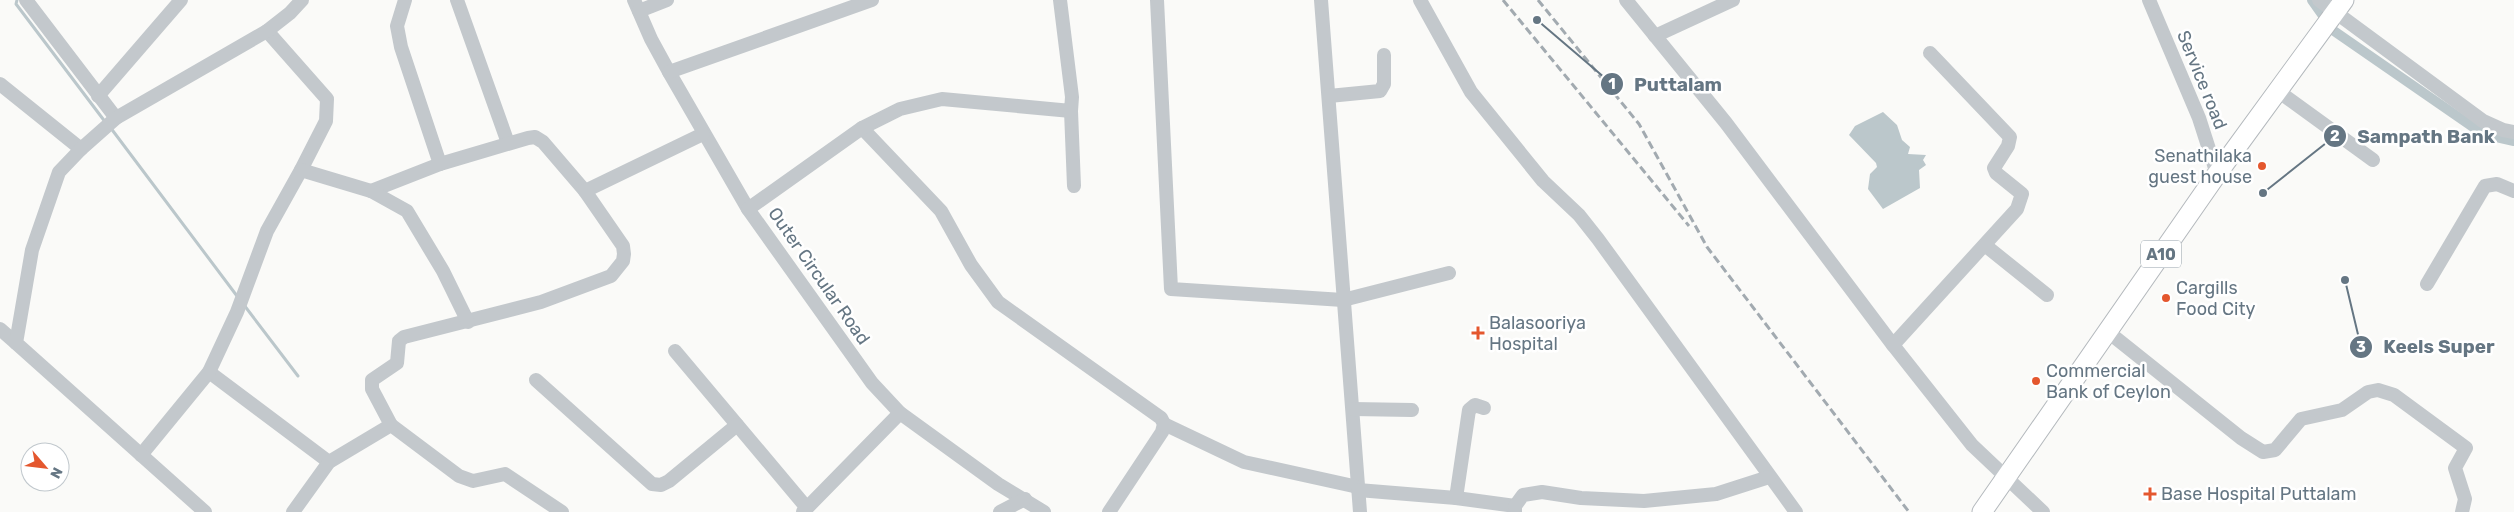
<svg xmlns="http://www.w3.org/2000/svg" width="2514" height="512" viewBox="0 0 2514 512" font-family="Rubik,sans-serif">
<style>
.water{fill:#bbc7cb}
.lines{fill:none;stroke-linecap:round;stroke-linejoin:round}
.stream{stroke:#bbc7cb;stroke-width:3}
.canal{stroke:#bbc7cb;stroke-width:10}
.highway-casing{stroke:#b4b9bd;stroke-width:21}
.minor{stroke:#c3c8cc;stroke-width:14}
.highway{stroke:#fff;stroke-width:19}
.rail{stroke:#a2aab0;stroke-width:3;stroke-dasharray:8 4;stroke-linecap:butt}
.poi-dot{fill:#e4572e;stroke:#fff;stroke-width:2}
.labels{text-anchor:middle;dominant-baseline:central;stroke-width:5;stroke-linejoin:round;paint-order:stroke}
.shield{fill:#fff;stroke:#939fa8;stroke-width:1}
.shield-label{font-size:16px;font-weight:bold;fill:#657683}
.street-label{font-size:18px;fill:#657683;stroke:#fff}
.poi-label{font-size:18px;fill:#657683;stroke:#fff;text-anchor:start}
.leader{fill:none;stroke:#657683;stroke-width:2}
.callout-dot{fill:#657683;stroke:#fff;stroke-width:2}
.mark-label{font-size:15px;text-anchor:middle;font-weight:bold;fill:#fff}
.callout-label{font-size:19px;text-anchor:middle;font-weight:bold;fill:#657683;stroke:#fff;stroke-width:5;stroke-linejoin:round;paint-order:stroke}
</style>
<rect width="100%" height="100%" fill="#fafaf8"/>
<path class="water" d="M 1883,112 L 1897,125 L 1902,140 L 1910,147 L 1908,154 L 1926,155 L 1923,160 L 1926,165 L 1919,170 L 1920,188 L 1883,209 L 1868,189 L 1870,174 L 1877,167 L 1876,163 L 1849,135 L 1855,126 Z"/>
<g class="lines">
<g class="stream">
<path d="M 17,0 L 16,4 L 106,123"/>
<path d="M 110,127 L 237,296"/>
<path d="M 244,305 L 298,376"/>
</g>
<g class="canal">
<path d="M 2312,0 L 2324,17"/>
<path d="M 2334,31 L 2483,134 L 2514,141"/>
</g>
<defs>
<path id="highway" d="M 1982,512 L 2217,174 L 2344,0"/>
</defs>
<use href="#highway" class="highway-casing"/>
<g class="minor">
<path d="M 26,0 L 116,118"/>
<path d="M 457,0 L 508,143"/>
<path d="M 634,0 L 651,39 L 669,72 L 748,209 L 872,383 L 900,413 L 998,484 L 1044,512"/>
<path d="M 1157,0 L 1171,289 L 1343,300 L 1449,273"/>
<path d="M 1321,0 L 1360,512"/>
<path d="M 1420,0 L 1471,92 L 1543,181 L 1579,215 L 1598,239 L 1796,512"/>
<path d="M 1626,0 L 1726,123 L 1893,345 L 1972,445 L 2043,512"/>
<path d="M 2149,0 L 2199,118 L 2217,174"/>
<path d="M 2319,0 L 2483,121 L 2503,130 L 2514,132"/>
<path d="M 639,11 L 667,0"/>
<path d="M 267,31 L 327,99 L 326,121 L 301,170"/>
<path d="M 1655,36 L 1733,0"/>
<path d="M 669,72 L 872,0"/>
<path d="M 0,84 L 81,149"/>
<path d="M 2278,91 L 2373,160"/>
<path d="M 98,96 L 181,0"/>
<path d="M 1329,96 L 1380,91 L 1384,84 L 1384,55"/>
<path d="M 1071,111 L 1074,186"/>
<path d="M 862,128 L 941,211 L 971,265 L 998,302 L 1161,418 L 1164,424 L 1162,432 L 1109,512"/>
<path d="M 440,164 L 528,138 L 535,137 L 543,142 L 585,191"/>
<path d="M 371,191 L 440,164 L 401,47 L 397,26 L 405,0"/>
<path d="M 748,209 L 862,128 L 900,109 L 942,99 L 1071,111 L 1072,97 L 1060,0"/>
<path d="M 1986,246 L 2047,295"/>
<path d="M 2427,284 L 2485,186 L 2497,184 L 2514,191"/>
<path d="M 0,329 L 16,343"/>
<path d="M 2107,331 L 2241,438 L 2263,452 L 2275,450 L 2301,419 L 2342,410 L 2368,392 L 2378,390 L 2394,395 L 2466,448 L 2455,468 L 2465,499 L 2462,512"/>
<path d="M 1893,345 L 2017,209 L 2022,194 L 1996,173 L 1994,168 L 2008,146 L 2010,137 L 1930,53"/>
<path d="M 675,351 L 807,508"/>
<path d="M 209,372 L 329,462"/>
<path d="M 536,380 L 652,484 L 661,485 L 669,481 L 737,425"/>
<path d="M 1353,409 L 1412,410"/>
<path d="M 1164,424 L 1244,462 L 1358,487"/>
<path d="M 391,425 L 372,389 L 372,380 L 397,363 L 399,341 L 404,337 L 541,302 L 611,276 L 623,261 L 624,254 L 623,246 L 585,191 L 703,134"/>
<path d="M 141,455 L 209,372 L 237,312 L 267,231 L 301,170 L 371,191 L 407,211 L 443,271 L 468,322"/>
<path d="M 1358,490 L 1456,498 L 1515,506 L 1515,512"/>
<path d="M 1456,498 L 1469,410 L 1475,405 L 1484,408"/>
<path d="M 1515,506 L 1523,495 L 1542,492 L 1581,498 L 1644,501 L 1716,494 L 1769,477"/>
<path d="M 205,512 L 16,343 L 32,250 L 59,172 L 81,149 L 116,118 L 267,31 L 290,13 L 302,0"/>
<path d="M 293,512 L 329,462 L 391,425 L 459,476 L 473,481 L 505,474 L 562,512"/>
<path d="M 803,512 L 900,413"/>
<path d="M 1000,512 L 1025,499"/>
</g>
<use href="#highway" class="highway"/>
<g class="rail">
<path d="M 1503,0 L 1689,226"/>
<path d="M 1538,0 L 1639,124 L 1707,247 L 1909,512"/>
</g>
</g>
<g class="poi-dot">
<circle cx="2262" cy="166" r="5"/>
<circle cx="2166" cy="298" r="5"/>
<path d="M1475.5 325.5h5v5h5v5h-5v5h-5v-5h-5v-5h5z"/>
<circle cx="2036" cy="381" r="5"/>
<path d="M2147.5 486.5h5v5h5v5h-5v5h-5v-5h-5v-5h5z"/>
</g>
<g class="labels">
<rect class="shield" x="2141" y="240.5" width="40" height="27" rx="4"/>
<g class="shield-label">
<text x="2161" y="254">A10</text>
</g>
<g class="street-label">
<text transform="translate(2202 80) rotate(68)">Service road</text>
<text transform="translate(819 276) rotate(55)">Outer Circular Road</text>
</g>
<g class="poi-label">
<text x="2252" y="156" text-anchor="end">Senathilaka<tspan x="2252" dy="21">guest house</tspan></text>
<text x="2176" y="288">Cargills<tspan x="2176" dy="21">Food City</tspan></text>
<text x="1489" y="323">Balasooriya<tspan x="1489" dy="21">Hospital</tspan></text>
<text x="2046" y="371">Commercial<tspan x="2046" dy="21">Bank of Ceylon</tspan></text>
<text x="2161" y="494">Base Hospital Puttalam</text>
</g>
</g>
<path class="leader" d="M1537 20L1612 84M2263 193L2335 136M2345 280L2361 347"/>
<g class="callout-dot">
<circle cx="1537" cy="20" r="5"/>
<circle cx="2263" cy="193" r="5"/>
<circle cx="2345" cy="280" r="5"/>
<circle cx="1612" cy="84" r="12"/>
<circle cx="2335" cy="136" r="12"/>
<circle cx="2361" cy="347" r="12"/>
</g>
<g class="mark-label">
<text x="1612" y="89">1</text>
<text x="2335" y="141">2</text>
<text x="2361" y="352">3</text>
</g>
<g class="callout-label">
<text x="1678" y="91">Puttalam</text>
<text x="2426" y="143">Sampath Bank</text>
<text x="2439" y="353">Keels Super</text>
</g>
<g transform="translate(45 467) rotate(118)"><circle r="24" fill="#ffffff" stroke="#c1c8cd"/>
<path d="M0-4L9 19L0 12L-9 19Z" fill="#e4572e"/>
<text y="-8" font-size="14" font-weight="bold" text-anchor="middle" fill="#657683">N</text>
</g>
</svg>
